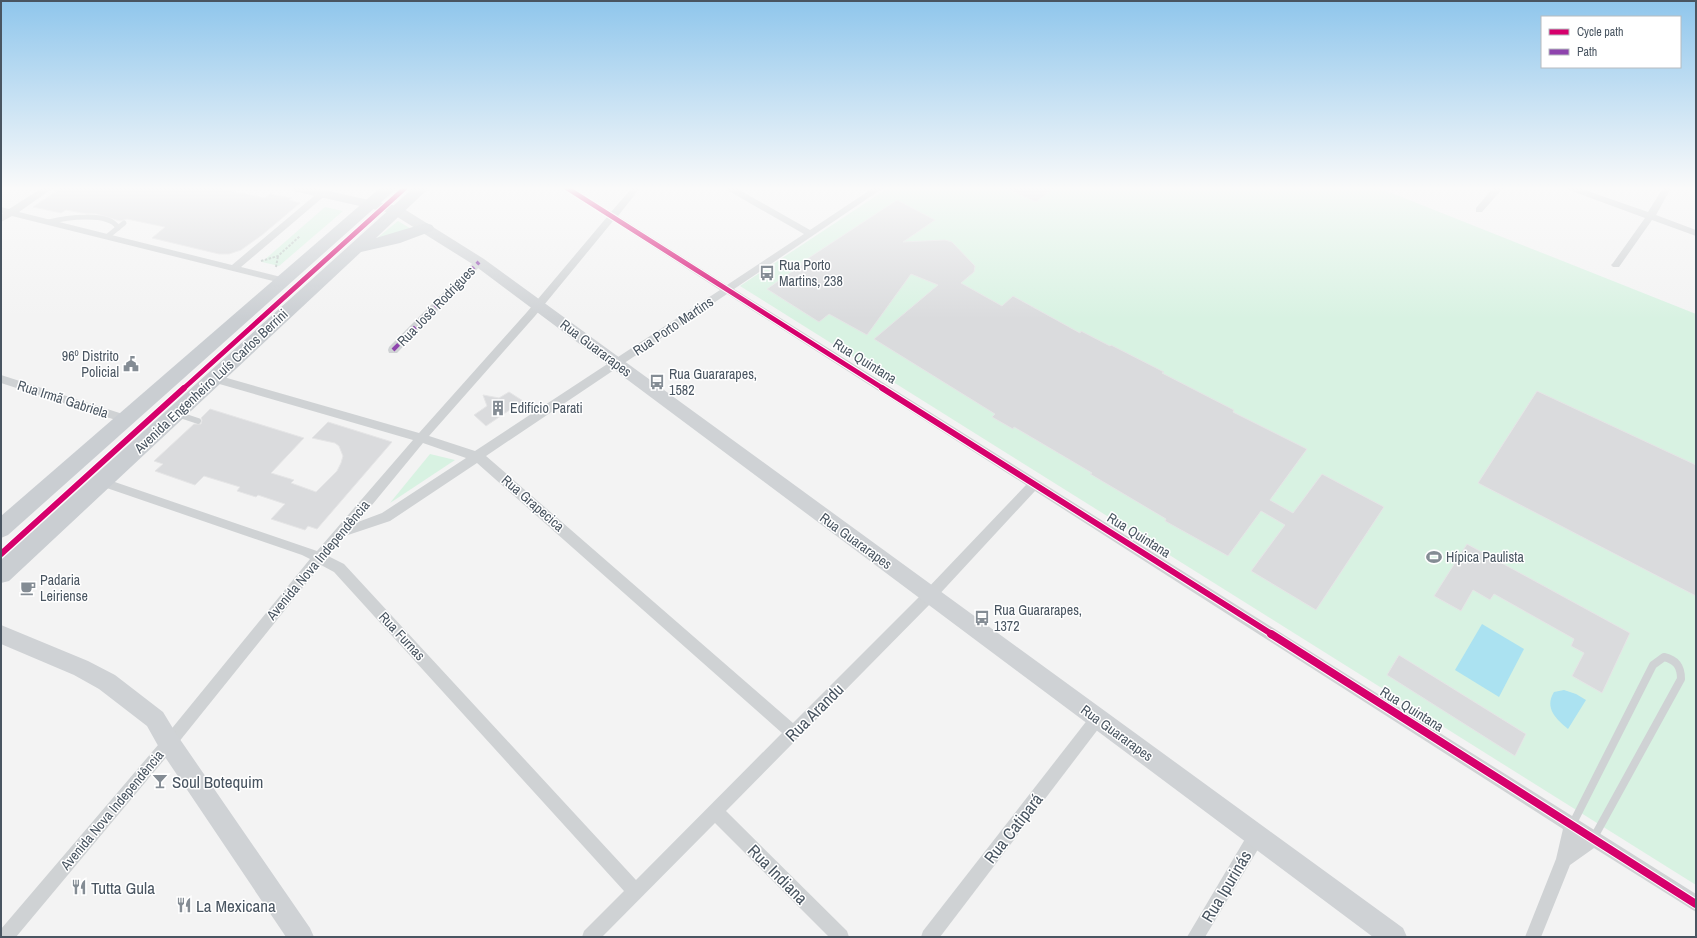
<svg xmlns="http://www.w3.org/2000/svg" width="1697" height="938" viewBox="0 0 1697 938" font-family="'Archivo Narrow',sans-serif">
<style>
.green{fill:#d8f2e2}
.water{fill:#abe2f1}
.building{fill:#dadbdd;stroke:#e5e5e6}
.lines{fill:none;stroke-linecap:round;stroke-linejoin:round}
.path{stroke:#bcc8c4;stroke-width:2;stroke-dasharray:2.5 1.5;stroke-linecap:butt}
.lane-far2{stroke:#cfd2d4;stroke-width:5}
.lane-far1{stroke:#cfd2d4;stroke-width:6}
.lane{stroke:#cfd2d4;stroke-width:8}
.street{fill:#cfd2d4;fill-rule:evenodd}
.secondary{fill:#cfd2d5;fill-rule:evenodd}
.primary{fill:#caced2;fill-rule:evenodd}
.quiet{stroke:#8e44ad;stroke-width:4;stroke-dasharray:8 4;stroke-linecap:butt}
.cycleway-far2-casing{stroke:#fff;stroke-width:7}
.cycleway-far1-casing{stroke:#fff;stroke-width:8}
.cycleway-casing{stroke:#fff;stroke-width:10}
.cycleway-far2{stroke:#d6006c;stroke-width:5}
.cycleway-far1{stroke:#d6006c;stroke-width:6}
.cycleway{stroke:#d6006c;stroke-width:8}
.labels{text-anchor:middle;dominant-baseline:central;stroke-width:3;stroke-linejoin:round;paint-order:stroke}
.poi-label{font-size:14px;fill:#495561;stroke:#fff;text-anchor:start}
.street-label{font-size:14px;fill:#495561;stroke:#fff}
.near-street-label{font-size:17px;fill:#495561;stroke:#fff}
.near-poi-label{font-size:17px;fill:#495561;stroke:#fff;text-anchor:start}
</style>
<rect width="100%" height="100%" fill="#f3f3f3"/>
<g class="green">
<path d="M 888,188 L 1379,188 L 1696,314 L 1696,885 L 740,286 Z"/>
<path d="M 325,207 L 343,211 L 279,266 L 262,262 Z"/>
<path d="M 398,221 L 413,230 L 376,239 Z"/>
<path d="M 430,454 L 455,460 L 390,503 Z"/>
</g>
<g class="water">
<path d="M 1482,624 L 1524,649 L 1499,697 L 1455,670 Z"/>
<path d="M 1564,690 L 1576,694 L 1586,700 L 1568,729 C 1556,719 1544,708 1554,692 Z"/>
</g>
<g class="building">
<path d="M 61,188 L 218,188 L 265,198 L 270,194 L 292,198 L 289,200 L 300,203 L 262,235 L 241,250 L 229,254 L 219,254 L 152,238 L 165,227 L 127,219 L 120,221 L 97,214 L 82,213 L 66,210 L 61,213 L 33,207 Z"/>
<path d="M 1005,188 L 1054,188 L 1036,202 Z"/>
<path d="M 897,200 L 935,220 L 903,242 L 945,240 L 952,242 L 975,266 L 974,272 L 961,283 L 1002,306 L 1013,296 L 1080,333 L 1081,331 L 1110,346 L 1111,345 L 1164,372 L 1162,373 L 1234,410 L 1233,412 L 1307,449 L 1270,500 L 1293,513 L 1322,474 L 1384,507 L 1316,610 L 1251,571 L 1285,525 L 1261,511 L 1228,556 L 1165,521 L 1166,519 L 1090,474 L 1092,473 L 1014,427 L 1013,429 L 992,417 L 995,414 L 874,339 L 938,285 L 911,274 L 867,335 L 829,314 L 819,322 L 767,289 L 803,264 L 801,263 Z"/>
<path d="M 1537,391 L 1696,465 L 1696,596 L 1478,483 Z"/>
<path d="M 509,392 L 523,401 L 486,426 L 474,415 L 487,406 L 483,395 L 499,398 Z"/>
<path d="M 210,409 L 304,438 L 271,473 L 294,480 L 291,483 L 316,492 L 337,471 L 341,463 L 343,456 L 339,446 L 335,443 L 312,438 L 328,422 L 392,442 L 317,529 L 308,526 L 305,530 L 271,519 L 285,504 L 258,495 L 256,497 L 237,491 L 240,487 L 204,476 L 195,485 L 155,471 L 163,464 L 154,461 L 194,424 L 201,424 L 202,420 L 201,418 Z"/>
<path d="M 1467,544 L 1630,633 L 1602,693 L 1572,676 L 1584,653 L 1571,646 L 1574,639 L 1494,594 L 1490,600 L 1473,590 L 1461,611 L 1434,596 Z"/>
<path d="M 1399,655 L 1526,734 L 1515,756 L 1387,675 Z"/>
</g>
<g class="lines">
<g class="path">
<path d="M 261,261 L 278,256 L 300,236"/>
<path d="M 276,267 L 278,256"/>
</g>
<g class="lane-far2">
<path d="M 49,222 C 64,218 109,211 118,228"/>
<path d="M 108,236 L 124,223"/>
</g>
<path class="lane-far1" d="M 177,414 L 198,421"/>
<path class="lane" d="M 1572,825 L 1653,665 L 1664,657 C 1676,660 1681,666 1681,679 L 1593,839"/>
<g class="street">
<path d="M 42,188 L 53,188 L 19,212 L 232,265 L 320,191 L 326,191 L 328,193 L 241,267 L 289,279 L 290,281 L 285,284 L 12,216 L 1,222 L 1,215 L 3,213 L 1,213 L 1,207 L 9,209 Z"/>
<path d="M 563,188 L 573,188 L 611,212 L 632,188 L 640,188 L 618,216 L 727,285 L 804,234 L 727,190 L 726,188 L 736,188 L 810,230 L 873,188 L 883,188 L 734,289 L 1696,894 L 1696,912 L 1594,848 L 1570,865 L 1541,937 L 1525,937 L 1556,859 L 1563,829 L 1035,491 L 935,599 L 726,811 L 847,931 L 849,937 L 829,937 L 715,823 L 602,937 L 582,937 L 584,931 L 624,891 L 334,572 L 321,565 L 174,748 L 16,937 L 1,937 L 1,929 L 164,738 L 310,559 L 302,555 L 98,485 L 96,482 L 98,479 L 106,479 L 317,551 L 413,440 L 209,381 L 207,378 L 209,375 L 213,374 L 419,433 L 527,312 L 607,217 ZM 613,221 L 720,290 L 475,451 L 429,436 L 535,316 ZM 727,294 L 1026,485 L 925,591 L 793,723 L 486,456 ZM 423,443 L 466,458 L 382,513 L 358,522 ZM 477,463 L 782,733 L 636,880 L 344,564 L 328,556 L 345,536 L 390,521 Z"/>
<path d="M 1493,188 L 1503,188 L 1482,212 L 1476,212 L 1476,208 Z"/>
<path d="M 1568,188 L 1579,188 L 1648,212 L 1663,188 L 1671,188 L 1656,215 L 1696,230 L 1696,236 L 1652,220 L 1619,267 L 1613,267 L 1611,265 L 1613,263 L 1645,218 L 1569,190 Z"/>
<path d="M 479,259 L 482,260 L 484,262 L 482,264 L 397,353 L 389,353 L 388,350 L 389,347 L 476,260 Z"/>
<path d="M 1,375 L 129,416 L 131,419 L 129,422 L 125,423 L 1,383 Z"/>
<path d="M 1097,712 L 1102,714 L 1104,719 L 1102,724 L 940,937 L 921,937 L 923,931 L 1092,714 Z"/>
<path d="M 1257,827 L 1263,829 L 1265,835 L 1263,841 L 1205,937 L 1187,937 L 1251,829 Z"/>
</g>
<g class="secondary">
<path d="M 291,188 L 315,188 L 401,207 L 484,259 L 1403,928 L 1407,937 L 1373,937 L 474,265 L 391,213 L 293,191 Z"/>
<path d="M 1,625 L 88,661 L 115,675 L 163,712 L 177,735 L 310,928 L 314,937 L 286,937 L 161,751 L 147,726 L 99,689 L 74,675 L 1,644 Z"/>
</g>
<g class="primary">
<path d="M 380,188 L 397,188 L 8,535 L 1,538 L 1,516 Z"/>
<path d="M 413,188 L 429,188 L 376,238 L 426,223 L 432,225 L 434,228 L 432,231 L 400,243 L 361,252 L 9,581 L 1,583 L 1,560 Z"/>
</g>
<path class="quiet" d="M 393,350 L 479,262"/>
<defs>
<g id="cycleway-far2">
<path d="M 567,188 L 884,389"/>
<path d="M 183,389 L 405,188"/>
</g>
<g id="cycleway-far1">
<path d="M 882,388 L 1273,635"/>
<path d="M 1,554 L 184,388"/>
</g>
<path id="cycleway" d="M 1271,634 L 1696,904"/>
</defs>
<use href="#cycleway-far2" class="cycleway-far2-casing"/>
<use href="#cycleway-far1" class="cycleway-far1-casing"/>
<use href="#cycleway" class="cycleway-casing"/>
<use href="#cycleway-far2" class="cycleway-far2"/>
<use href="#cycleway-far1" class="cycleway-far1"/>
<use href="#cycleway" class="cycleway"/>
</g>
<linearGradient id="sky" x2="0" y2="1"><stop stop-color="#8fc6ec"/><stop offset="0.59" stop-color="#fafafa"/><stop offset="1" stop-color="#fafafa" stop-opacity="0"/></linearGradient>
<rect width="1697" height="319" fill="url(#sky)"/>
<defs>
<symbol id="bus-bare" viewBox="-9 -9 18 18"><path d="M-5-6H5V4H4V6H2V4H-2V6H-4V4H-5ZM-3.5-4V0h7V-4ZM-3.5 1.2v1.5H-2V1.2ZM2 1.2v1.5H3.5V1.2Z" fill="#848c94" stroke="#fff" stroke-width="2.5" paint-order="stroke"/></symbol>
<symbol id="civic-bare" viewBox="-9 -9 18 18"><path d="M-.6-6.5H3V-4.5H.6V-3L4-1V1h2V6H-6V1h2V-1L-.6-3ZM-1.2 2.5V6h2.4V2.5Z" fill="#848c94" stroke="#fff" stroke-width="2.5" paint-order="stroke"/></symbol>
<symbol id="building-bare" viewBox="-9 -9 18 18"><path d="M-4-6H4V6H1V3H-1V6H-4ZM-2.5-4.3h1.7v1.8h-1.7ZM.8-4.3h1.7v1.8H.8ZM-2.5-1h1.7V.8h-1.7ZM.8-1h1.7V.8H.8Z" fill="#848c94" stroke="#fff" stroke-width="2.5" paint-order="stroke"/></symbol>
<symbol id="stadium-bare" viewBox="-9 -9 18 18"><path d="M0-5a6.5 5 0 1 0 0 10a6.5 5 0 1 0 0-10ZM-3.5-1.8h7v3.6h-7Z" fill="#848c94" stroke="#fff" stroke-width="2.5" paint-order="stroke"/></symbol>
<symbol id="cafe-bare" viewBox="-9 -9 18 18"><path d="M-5.5-4.5H6V0H3Q3 3.5 0 3.5H-2.5Q-5.5 3.5-5.5 0ZM3-3.2v2h1.7v-2ZM-6 4.5H4V6H-6Z" fill="#848c94" stroke="#fff" stroke-width="2.5" paint-order="stroke"/></symbol>
<symbol id="bar-bare" viewBox="-9 -9 18 18"><path d="M-6-5H6L.8 .8V4.5H3.5V6h-7V4.5H-.8V.8Z" fill="#848c94" stroke="#fff" stroke-width="2.5" paint-order="stroke"/></symbol>
<symbol id="restaurant-bare" viewBox="-9 -9 18 18"><path d="M-5-6h1v4h1v-4h1v4h1v-4h1v5L-1.5 .5V6h-2V.5L-5-1ZM5-6V6H3V1.5H1.5Q1.5-4 5-6Z" fill="#848c94" stroke="#fff" stroke-width="2.5" paint-order="stroke"/></symbol>
</defs>
<g fill-rule="evenodd">
<use href="#bus-bare" x="756" y="262" width="22" height="22"/>
<use href="#civic-bare" x="120" y="353" width="22" height="22"/>
<use href="#bus-bare" x="646" y="371" width="22" height="22"/>
<use href="#building-bare" x="487" y="397" width="22" height="22"/>
<use href="#stadium-bare" x="1423" y="546" width="22" height="22"/>
<use href="#cafe-bare" x="17" y="577" width="22" height="22"/>
<use href="#bus-bare" x="971" y="607" width="22" height="22"/>
<use href="#bar-bare" x="149" y="770" width="22" height="22"/>
<use href="#restaurant-bare" x="68" y="876" width="22" height="22"/>
<use href="#restaurant-bare" x="173" y="894" width="22" height="22"/>
</g>
<g class="labels">
<g class="poi-label">
<text x="779" y="265">Rua Porto<tspan x="779" dy="16">Martins, 238</tspan></text>
<text x="119" y="356" text-anchor="end">96º Distrito<tspan x="119" dy="16">Policial</tspan></text>
<text x="669" y="374">Rua Guararapes,<tspan x="669" dy="16">1582</tspan></text>
<text x="510" y="408">Edifício Parati</text>
<text x="1446" y="557">Hípica Paulista</text>
<text x="40" y="580">Padaria<tspan x="40" dy="16">Leiriense</tspan></text>
<text x="994" y="610">Rua Guararapes,<tspan x="994" dy="16">1372</tspan></text>
</g>
<g class="street-label">
<text transform="translate(436 306) rotate(-46)">Rua José Rodrigues</text>
<text transform="translate(673 326) rotate(-34)">Rua Porto Martins</text>
<text transform="translate(596 348) rotate(37)">Rua Guararapes</text>
<text transform="translate(865 361) rotate(32)">Rua Quintana</text>
<text transform="translate(211 381) rotate(-43)">Avenida Engenheiro Luís Carlos Berrini</text>
<text transform="translate(63 399) rotate(18)">Rua Irmã Gabriela</text>
<text transform="translate(533 503) rotate(41)">Rua Grapecica</text>
<text transform="translate(1139 535) rotate(32)">Rua Quintana</text>
<text transform="translate(856 541) rotate(36)">Rua Guararapes</text>
<text transform="translate(318 560) rotate(-50)">Avenida Nova Independência</text>
<text transform="translate(402 636) rotate(47)">Rua Furnas</text>
<text transform="translate(1412 709) rotate(32)">Rua Quintana</text>
<text transform="translate(1117 733) rotate(36)">Rua Guararapes</text>
<text transform="translate(112 810) rotate(-50)">Avenida Nova Independência</text>
</g>
<g class="near-street-label">
<text transform="translate(814 712) rotate(-45)">Rua Arandu</text>
<text transform="translate(1013 828) rotate(-52)">Rua Catipará</text>
<text transform="translate(778 874) rotate(45)">Rua Indiana</text>
<text transform="translate(1226 886) rotate(-59)">Rua Ipurinás</text>
</g>
<g class="near-poi-label">
<text x="172" y="781">Soul Botequim</text>
<text x="91" y="887">Tutta Gula</text>
<text x="196" y="905">La Mexicana</text>
</g>
</g>
<rect width="1697" height="938" fill="none" stroke="#495561" stroke-width="4"/>
<rect x="1541" y="16" width="140" height="52" fill="#ffffff" stroke="#b6bbc0"/>
<rect x="1549" y="29" width="20" height="6" fill="#d6006c" stroke="#b6bbc0"/>
<text x="1577" y="36" font-size="12" fill="#495561">Cycle path</text>
<rect x="1549" y="49" width="20" height="6" fill="#8e44ad" stroke="#b6bbc0"/>
<text x="1577" y="56" font-size="12" fill="#495561">Path</text>
</svg>
